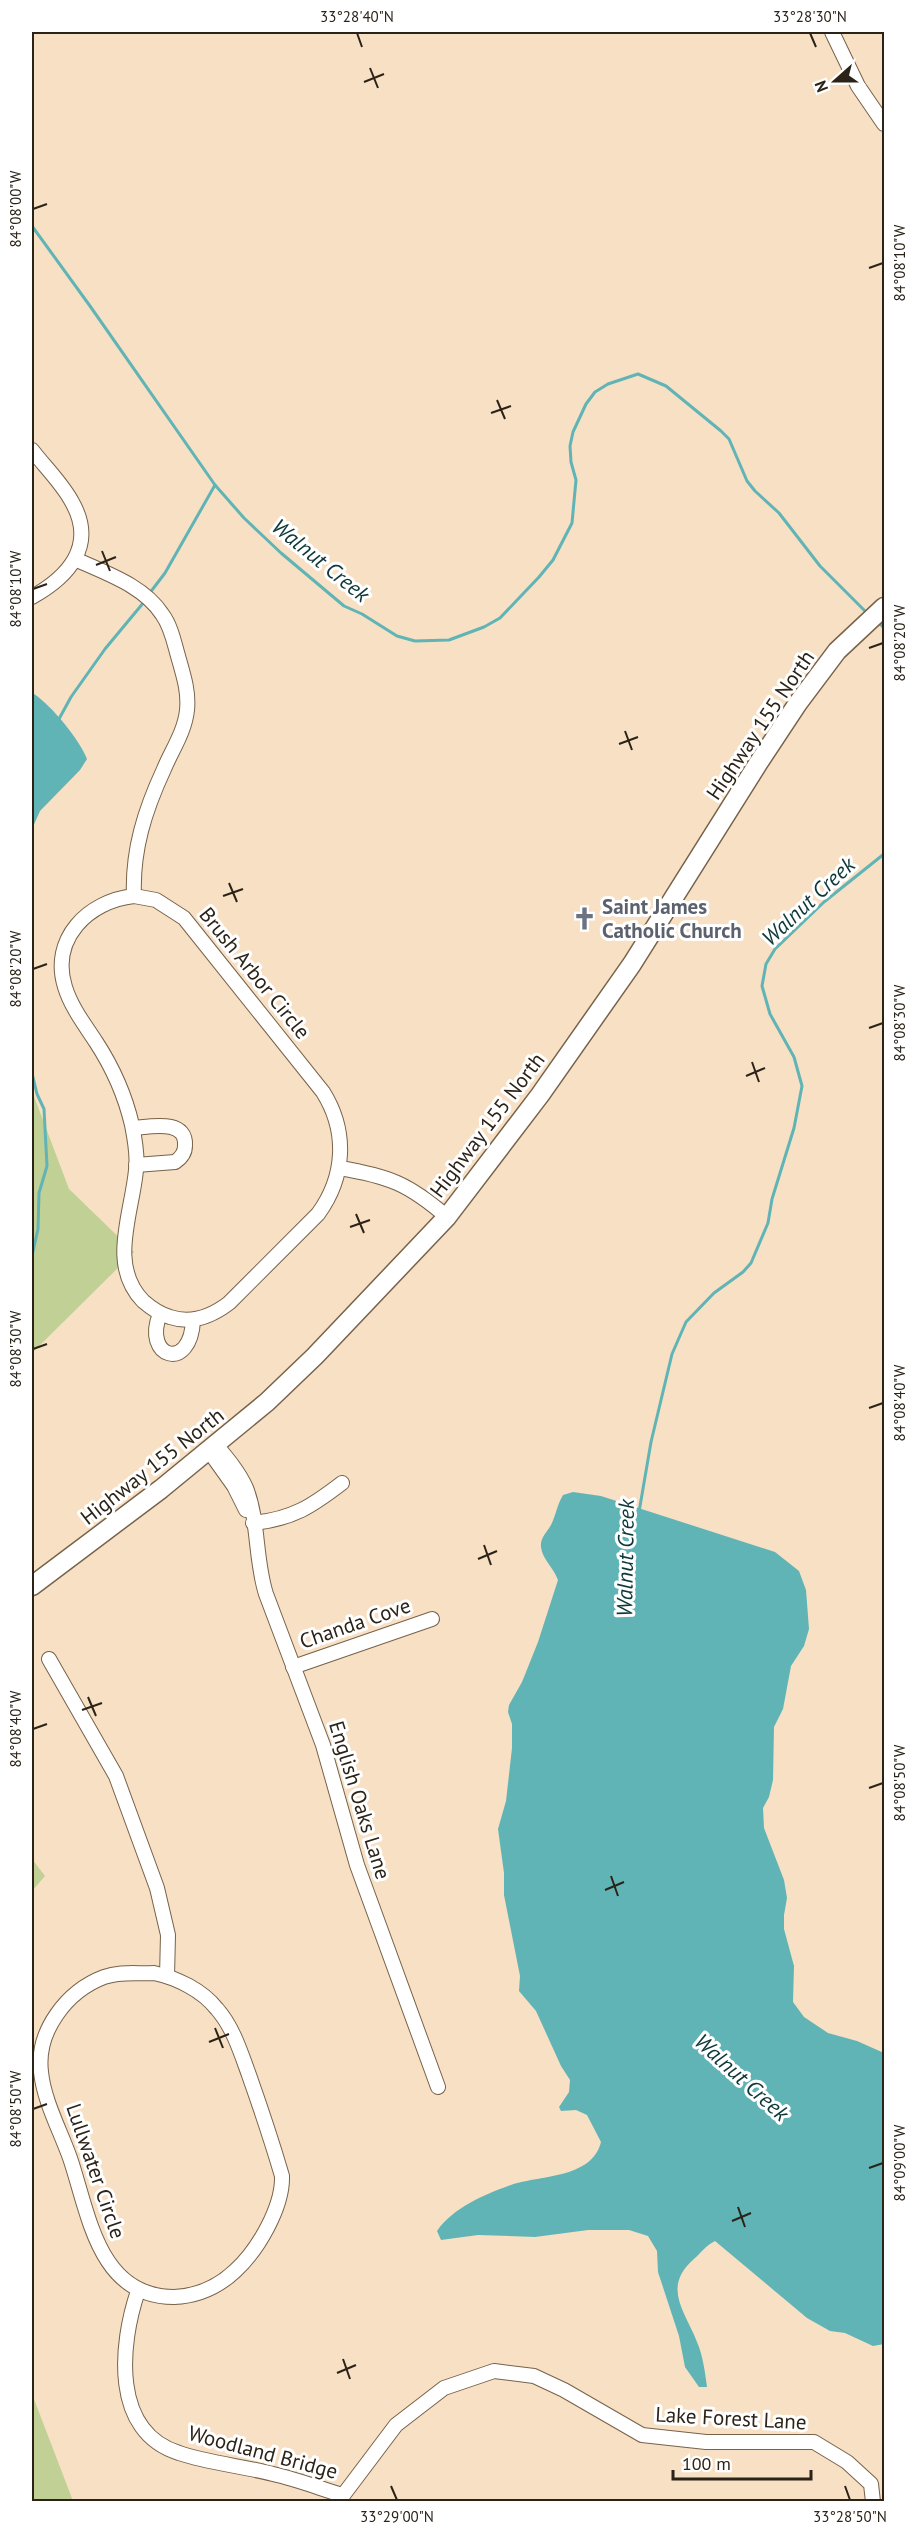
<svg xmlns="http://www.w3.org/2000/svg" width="916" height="2533" viewBox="0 0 916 2533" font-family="'PT Sans',sans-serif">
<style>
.green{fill:#c1d095}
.water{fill:#60b4b6}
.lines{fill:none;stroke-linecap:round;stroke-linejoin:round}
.stream{stroke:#60b4b6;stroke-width:3}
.minor-casing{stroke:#77624a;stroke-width:16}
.major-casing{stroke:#77624a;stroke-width:21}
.minor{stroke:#fff;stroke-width:14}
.major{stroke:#fff;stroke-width:18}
.ticks{fill:none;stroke:#2b2318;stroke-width:2}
.labels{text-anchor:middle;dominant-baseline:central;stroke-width:6;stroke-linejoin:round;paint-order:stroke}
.street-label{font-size:21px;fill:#2b2318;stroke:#fff}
.worship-label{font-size:21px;font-weight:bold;fill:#5b616d;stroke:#fff;text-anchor:start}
.water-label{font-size:22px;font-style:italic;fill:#0d3738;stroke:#fff}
.neatline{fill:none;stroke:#2b2318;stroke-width:2}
.ticks-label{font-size:15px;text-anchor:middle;fill:#2b2318}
</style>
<rect width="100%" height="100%" fill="#f7e0c4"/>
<g class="green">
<path d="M 32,1091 L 69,1189 L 134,1252 L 32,1353 Z"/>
<path d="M 32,1859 L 45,1876 L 32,1891 Z"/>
<path d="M 32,2394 L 73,2501 L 32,2501 Z"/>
</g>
<g class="water">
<path d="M 34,694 C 51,705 80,740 87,759 L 80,770 L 40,811 L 32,829 L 32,698 Z"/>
<path d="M 573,1492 L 601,1496 L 775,1552 L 799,1571 L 806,1590 L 809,1629 L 804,1646 L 791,1666 L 783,1709 L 774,1727 L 773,1780 L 769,1797 L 763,1808 L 764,1828 L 784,1880 L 787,1898 L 784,1915 L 784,1929 L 794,1966 L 793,2002 L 804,2017 L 828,2033 L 857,2041 L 884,2053 L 884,2344 L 873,2346 L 845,2333 L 830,2331 L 807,2318 L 715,2241 C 705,2246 702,2252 695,2258 C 661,2287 685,2311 697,2342 C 703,2356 705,2372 707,2387 L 699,2387 L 685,2367 L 679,2336 L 658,2272 L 657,2251 L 648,2236 L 629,2230 L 588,2230 L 535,2237 L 478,2235 L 441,2240 L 437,2231 C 454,2207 484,2195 511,2185 C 539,2175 592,2179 601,2142 L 587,2115 L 576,2110 L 561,2111 L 559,2107 L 569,2092 L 570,2080 L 561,2066 L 536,2011 L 519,1991 L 520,1976 L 504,1895 L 504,1873 L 498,1829 L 506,1801 L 512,1748 L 512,1724 L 508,1712 L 509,1705 L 522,1682 L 538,1642 L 558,1580 C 554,1568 542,1559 541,1547 C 540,1538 547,1532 551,1525 C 556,1515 557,1505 563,1495 Z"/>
</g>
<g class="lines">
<g class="stream">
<path d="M 32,226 L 90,306 L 215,485 L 244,518 L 281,553 L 344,606 L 362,614 L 397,636 L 415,641 L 449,640 L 484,627 L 500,618 L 539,577 L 553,560 L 572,523 L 576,480 L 571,462 L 570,446 L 573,432 L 586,404 L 595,392 L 608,384 L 638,374 L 666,386 L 721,431 L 729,439 L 747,481 L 755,491 L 779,513 L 820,566 L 867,613"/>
<path d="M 149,594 L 165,573 L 215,485"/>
<path d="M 877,621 L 884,628"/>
<path d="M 59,719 L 71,697 L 105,649 L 144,602"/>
<path d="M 32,1073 L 37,1094 L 44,1109 L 47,1166 L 39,1193 L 38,1229 L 32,1256"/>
<path d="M 639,1512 L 651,1442 L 672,1354 L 686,1322 L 714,1293 L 743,1272 L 751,1263 L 768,1223 L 772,1199 L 794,1128 L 802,1086 L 794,1057 L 770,1014 L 762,986 L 766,964 L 775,949 L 824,902 L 884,854"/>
</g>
<defs>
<g id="minor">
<path d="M 832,32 L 858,86 L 884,124"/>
<path d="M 32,450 C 45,467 62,483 72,502 C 97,546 68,577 32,597"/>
<path d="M 75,559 C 105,573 143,585 162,614 C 171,626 174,642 178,656 C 183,674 189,691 187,710 C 185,731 172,750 164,769 C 145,810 132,850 134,896"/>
<path d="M 134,896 L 156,900 L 184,918 L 323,1092 C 348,1132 345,1177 318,1214 L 229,1303 C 212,1316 191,1324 170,1317 C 159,1314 151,1308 143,1301 C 108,1265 132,1214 136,1170 C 138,1156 135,1140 132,1125 C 125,1095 113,1068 96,1042 C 85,1025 71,1007 65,987 C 50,939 88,901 134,896 Z"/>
<path d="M 133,1128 C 149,1127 187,1118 185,1146 C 185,1153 181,1158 175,1162 L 136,1165"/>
<path d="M 339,1168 C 389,1176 409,1184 447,1217"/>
<path d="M 160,1314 C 142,1358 191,1373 193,1320"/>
<path d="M 216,1445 C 227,1458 239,1472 246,1488 C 259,1521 255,1560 266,1594 L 323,1745 L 357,1865 L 438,2087"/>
<path d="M 209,1451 L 234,1486 L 246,1510"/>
<path d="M 253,1523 C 293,1519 312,1506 342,1483"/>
<path d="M 49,1659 L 116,1776 L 157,1888 L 168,1935 L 167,1976"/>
<path d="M 293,1667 L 432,1619"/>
<path d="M 154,1973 C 177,1978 202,1990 217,2009 C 233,2027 241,2053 249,2075 C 261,2109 272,2142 282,2176 C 283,2207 258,2250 235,2271 C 218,2287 198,2296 174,2297 C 98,2297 89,2214 70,2158 C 60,2130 44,2101 41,2072 C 36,2031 67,1991 104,1977 C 120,1971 138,1974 154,1973 Z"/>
<path d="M 138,2291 C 120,2344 111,2432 179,2453 C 209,2463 242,2466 273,2474 C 296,2479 319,2488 342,2495"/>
<path d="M 338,2502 L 396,2425 L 444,2388 L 494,2371 L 534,2376 L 564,2390 L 642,2435 L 706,2442 L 814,2442 L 847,2462 L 871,2484 L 873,2502"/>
</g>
<path id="major" d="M 32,1586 L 161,1489 L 267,1402 L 315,1356 L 447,1217 L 540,1095 L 632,964 L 759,762 L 798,703 L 837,651 L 884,607"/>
</defs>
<use href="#minor" class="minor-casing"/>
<use href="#major" class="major-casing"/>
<use href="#minor" class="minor"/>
<use href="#major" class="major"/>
</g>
<path class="ticks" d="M 357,33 L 362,47M 810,33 L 816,47M 370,68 L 378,88M 364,82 L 384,74M 33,209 L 47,204M 869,268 L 883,263M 497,400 L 505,419M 491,413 L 511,406M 102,551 L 110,571M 96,565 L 116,557M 33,589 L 47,584M 869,648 L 883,643M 625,731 L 632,750M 619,744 L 638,737M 229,883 L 237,902M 223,896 L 243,889M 33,969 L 47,964M 869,1028 L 883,1023M 752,1062 L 759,1082M 746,1076 L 765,1068M 356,1214 L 364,1233M 350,1227 L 370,1220M 33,1349 L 47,1344M 869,1408 L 883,1403M 484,1545 L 491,1565M 478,1559 L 497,1551M 88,1697 L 96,1716M 82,1710 L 102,1703M 33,1729 L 47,1724M 869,1788 L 883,1783M 611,1876 L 618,1896M 605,1890 L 624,1882M 215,2028 L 223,2048M 209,2042 L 229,2034M 33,2109 L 47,2104M 869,2168 L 883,2163M 738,2207 L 745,2227M 732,2221 L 751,2213M 343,2359 L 350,2379M 337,2373 L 356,2365M 391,2486 L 397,2500M 845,2486 L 850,2500"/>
<defs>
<symbol id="church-bare" viewBox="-9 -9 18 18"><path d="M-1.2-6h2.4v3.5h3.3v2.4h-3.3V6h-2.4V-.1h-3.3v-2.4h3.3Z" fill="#6b7280" stroke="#fff" stroke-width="2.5" paint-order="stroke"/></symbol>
</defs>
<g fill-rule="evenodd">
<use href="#church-bare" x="568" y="902" width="33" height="33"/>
</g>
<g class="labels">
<g class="street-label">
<text transform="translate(760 725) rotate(-56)">Highway 155 North</text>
<text transform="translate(255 973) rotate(51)">Brush Arbor Circle</text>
<text transform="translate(487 1125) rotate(-53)">Highway 155 North</text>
<text transform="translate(152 1466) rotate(-38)">Highway 155 North</text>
<text transform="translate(355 1623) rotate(-19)">Chanda Cove</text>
<text transform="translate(360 1800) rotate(73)">English Oaks Lane</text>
<text transform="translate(96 2171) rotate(71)">Lullwater Circle</text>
<text transform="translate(731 2418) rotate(3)">Lake Forest Lane</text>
<text transform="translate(263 2452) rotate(15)">Woodland Bridge</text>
</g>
<g class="worship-label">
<text x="602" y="906">Saint James<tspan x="602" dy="24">Catholic Church</tspan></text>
</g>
<g class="water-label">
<text transform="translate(321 560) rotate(39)">Walnut Creek</text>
<text transform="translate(808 901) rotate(-43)">Walnut Creek</text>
<text transform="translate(625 1558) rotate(-89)">Walnut Creek</text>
<text transform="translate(742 2077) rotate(42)">Walnut Creek</text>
</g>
</g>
<rect width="916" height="2533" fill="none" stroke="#ffffff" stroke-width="66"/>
<g transform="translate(835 81) rotate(249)" stroke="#ffffff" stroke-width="4.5" paint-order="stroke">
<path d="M0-4.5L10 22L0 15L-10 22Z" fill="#2b2318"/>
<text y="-9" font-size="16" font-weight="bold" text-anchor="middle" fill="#2b2318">N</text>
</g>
<path d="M673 2470v9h138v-9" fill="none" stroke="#2b2318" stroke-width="3"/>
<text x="682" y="2470" font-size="18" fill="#2b2318" stroke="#ffffff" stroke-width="4.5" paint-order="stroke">100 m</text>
<rect x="33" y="33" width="850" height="2467" class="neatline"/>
<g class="ticks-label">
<text x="357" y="22">33°28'40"N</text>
<text x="810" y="22">33°28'30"N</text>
<text transform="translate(16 209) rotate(-90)" y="5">84°08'00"W</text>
<text transform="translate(900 263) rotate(-90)" y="5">84°08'10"W</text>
<text transform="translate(16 589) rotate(-90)" y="5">84°08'10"W</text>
<text transform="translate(900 643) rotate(-90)" y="5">84°08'20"W</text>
<text transform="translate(16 969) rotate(-90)" y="5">84°08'20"W</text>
<text transform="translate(900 1023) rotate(-90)" y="5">84°08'30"W</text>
<text transform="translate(16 1349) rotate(-90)" y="5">84°08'30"W</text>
<text transform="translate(900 1403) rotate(-90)" y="5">84°08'40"W</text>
<text transform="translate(16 1729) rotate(-90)" y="5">84°08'40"W</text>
<text transform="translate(900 1783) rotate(-90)" y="5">84°08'50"W</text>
<text transform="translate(16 2109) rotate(-90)" y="5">84°08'50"W</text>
<text transform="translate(900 2163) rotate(-90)" y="5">84°09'00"W</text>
<text x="397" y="2522">33°29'00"N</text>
<text x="850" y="2522">33°28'50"N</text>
</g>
</svg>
